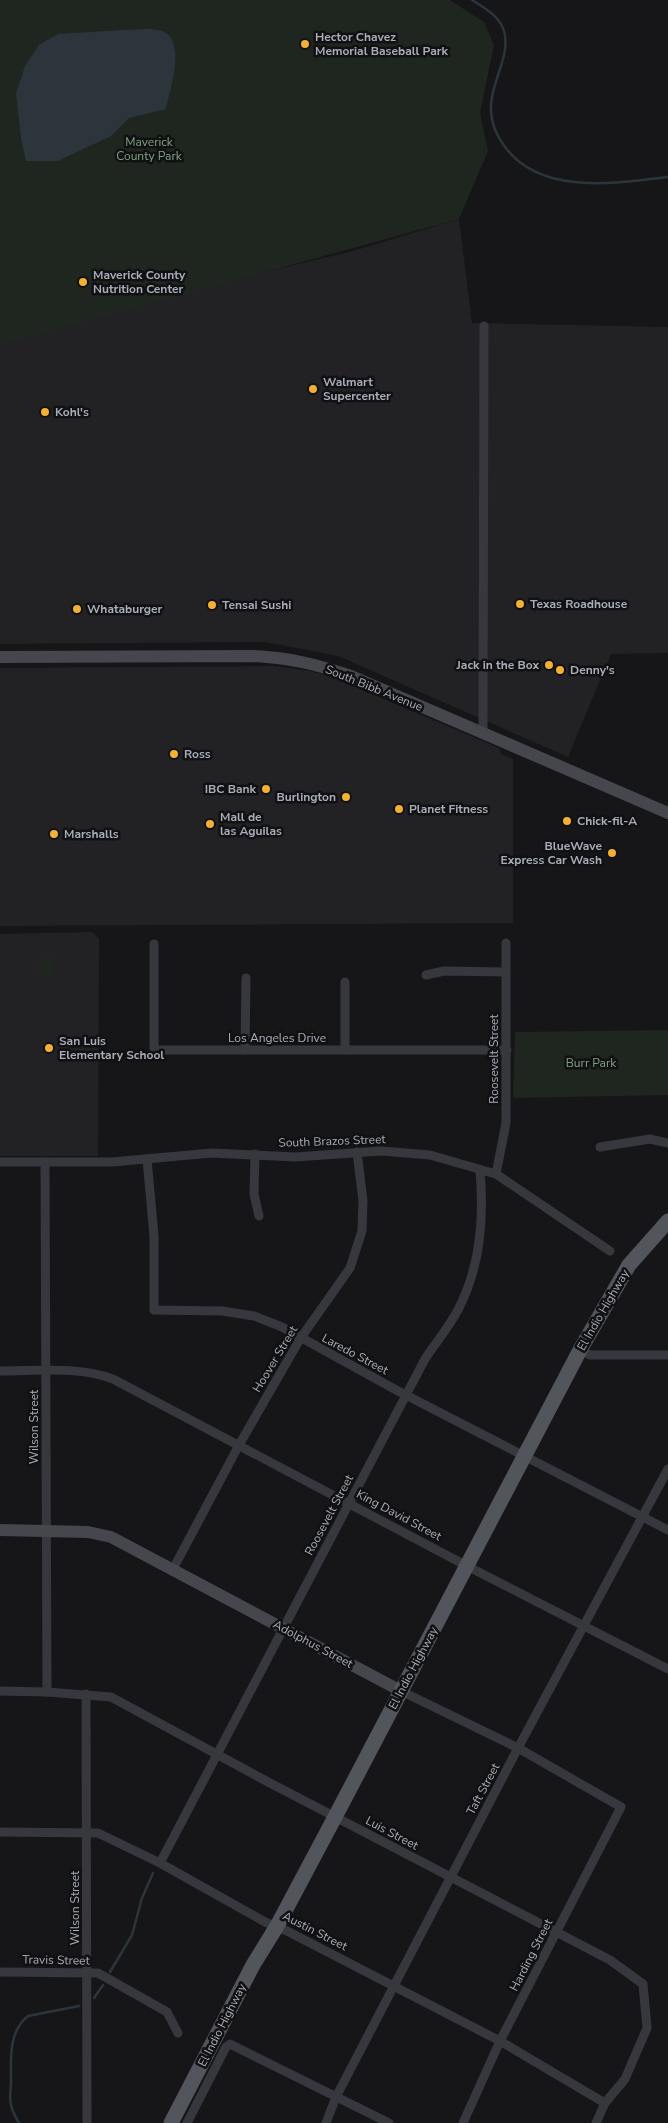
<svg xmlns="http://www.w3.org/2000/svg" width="668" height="2123" viewBox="0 0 668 2123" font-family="'Nunito Sans',sans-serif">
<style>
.built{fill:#222225}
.green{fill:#1e261f}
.water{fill:#2c353c}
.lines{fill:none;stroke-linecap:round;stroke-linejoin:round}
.stream{stroke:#2c353c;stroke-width:2.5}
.street{stroke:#37383d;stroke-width:9}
.secondary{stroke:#45474d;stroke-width:12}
.primary{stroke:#53555c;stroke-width:15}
.poi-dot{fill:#f2b134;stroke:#111113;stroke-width:2}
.labels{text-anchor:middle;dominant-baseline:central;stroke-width:5;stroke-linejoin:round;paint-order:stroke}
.poi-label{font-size:12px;font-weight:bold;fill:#a8adb8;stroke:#111113;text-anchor:start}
.park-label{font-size:12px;fill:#7fa381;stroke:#111113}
.street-label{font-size:12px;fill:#a8adb8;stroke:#111113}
</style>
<rect width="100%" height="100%" fill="#161618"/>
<g class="built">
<path d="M 459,219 L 472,323 L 668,327 L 668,653 L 611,654 L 568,757 L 338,656 L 265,642 L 0,644 L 0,344 L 146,300 L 353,251 Z"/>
<path d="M 274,666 L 309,671 L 330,676 L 499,748 L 501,754 L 513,759 L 513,923 L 0,926 L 0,668 Z"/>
<path d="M 92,932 L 99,939 L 98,1156 L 0,1156 L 0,934 Z"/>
</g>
<g class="green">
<path d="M 0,0 L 450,0 L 484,22 L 494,45 L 480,113 L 488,151 L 459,219 L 0,345 Z"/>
<path d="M 39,959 L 52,959 L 52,977 L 39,976 Z"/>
<path d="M 668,1030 L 668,1095 L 513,1098 L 515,1032 Z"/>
</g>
<path class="water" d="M 123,30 C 134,30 151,27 162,31 C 187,40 170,89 166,109 L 129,118 L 111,136 L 58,161 L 26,161 L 21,138 L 16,93 L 25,66 L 39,45 L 58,34 Z"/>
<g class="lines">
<g class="stream">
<path d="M 472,0 C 484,8 499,15 504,31 C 511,55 492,80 491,105 C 490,120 496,135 505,147 C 541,196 616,183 668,177"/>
<path d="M 110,1972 L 132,1935 L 142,1898 L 153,1873"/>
<path d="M 94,1998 L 103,1985"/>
<path d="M 19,2123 C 16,2118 12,2111 11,2105 C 9,2098 11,2089 11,2082 C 11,2059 8,2032 28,2016 L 79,2006"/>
</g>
<g class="street">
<path d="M 483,732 L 484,326"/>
<path d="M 154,944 L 154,1050 L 507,1050"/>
<path d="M 426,975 L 444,971 L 506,972"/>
<path d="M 245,1050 L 246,978"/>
<path d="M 345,1050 L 345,982"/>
<path d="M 600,1147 L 650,1139 L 668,1143"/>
<path d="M 255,1154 L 254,1194 L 259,1216"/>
<path d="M 147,1159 L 154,1236 L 154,1310 L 222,1311 L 254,1316 L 282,1327 L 398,1391 L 668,1530"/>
<path d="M 0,1162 L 112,1162 L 212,1153 L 295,1157 L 381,1151 L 430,1155 L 496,1174 L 610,1251"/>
<path d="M 45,1162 L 47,1692"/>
<path d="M 496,1174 L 506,1123 L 506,943"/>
<path d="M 580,1350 L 590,1355 L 668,1355"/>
<path d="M 0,1371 C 37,1371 79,1366 113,1379 L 467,1566 L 668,1669"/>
<path d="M 172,1571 L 239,1445 L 300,1339 L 350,1268 L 362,1231 L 363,1201 L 357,1152"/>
<path d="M 0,1691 L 47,1692 L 111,1697 L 270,1783 L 610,1960 L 643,1984 L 647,2028 L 625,2079 L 605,2103 L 596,2123"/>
<path d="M 401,1691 L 518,1748 L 621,1807 L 500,2041 L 463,2123"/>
<path d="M 86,1694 L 87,2123"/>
<path d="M 0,1832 L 98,1833 L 160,1863 L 265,1922 L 287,1931 L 500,2041 L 605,2103"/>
<path d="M 160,1863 L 425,1359 C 436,1342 450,1326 459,1308 C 481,1264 484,1217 480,1170"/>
<path d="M 0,1972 L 98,1973 L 167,2012 L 178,2033"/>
<path d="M 187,2123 L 226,2047 L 230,2044 L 389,2123"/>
<path d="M 326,2123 L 336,2097 L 518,1748 L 668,1469"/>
</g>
<g class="secondary">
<path d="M 0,657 L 253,656 C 290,658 316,664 351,676 L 668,813"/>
<path d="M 0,1530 L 88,1532 L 111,1537 L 401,1691"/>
</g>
<path class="primary" d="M 171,2123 L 253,1965 L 277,1926 L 335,1817 L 580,1350 L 629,1265 L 668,1221"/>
</g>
<g class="poi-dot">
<circle cx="305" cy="44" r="5"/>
<circle cx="83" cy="282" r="5"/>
<circle cx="313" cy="389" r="5"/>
<circle cx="45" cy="412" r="5"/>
<circle cx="520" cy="604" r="5"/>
<circle cx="212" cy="605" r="5"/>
<circle cx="77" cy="609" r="5"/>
<circle cx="549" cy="665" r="5"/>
<circle cx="560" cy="670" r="5"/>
<circle cx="174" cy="754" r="5"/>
<circle cx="266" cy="789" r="5"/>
<circle cx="346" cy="797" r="5"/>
<circle cx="399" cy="809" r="5"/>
<circle cx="567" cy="821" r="5"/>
<circle cx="210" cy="824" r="5"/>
<circle cx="54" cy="834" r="5"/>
<circle cx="612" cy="853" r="5"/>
<circle cx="49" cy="1048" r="5"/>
</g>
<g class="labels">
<g class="poi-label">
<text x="315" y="37">Hector Chavez<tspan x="315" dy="14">Memorial Baseball Park</tspan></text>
<text x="93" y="275">Maverick County<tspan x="93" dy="14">Nutrition Center</tspan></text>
<text x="323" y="382">Walmart<tspan x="323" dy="14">Supercenter</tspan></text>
<text x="55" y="412">Kohl's</text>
<text x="530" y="604">Texas Roadhouse</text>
<text x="222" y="605">Tensai Sushi</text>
<text x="87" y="609">Whataburger</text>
<text x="539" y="665" text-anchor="end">Jack in the Box</text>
<text x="570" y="670">Denny's</text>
<text x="184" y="754">Ross</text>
<text x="256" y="789" text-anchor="end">IBC Bank</text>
<text x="336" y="797" text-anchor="end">Burlington</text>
<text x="409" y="809">Planet Fitness</text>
<text x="220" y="817">Mall de<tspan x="220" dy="14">las Aguilas</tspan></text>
<text x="577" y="821">Chick-fil-A</text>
<text x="64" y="834">Marshalls</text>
<text x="602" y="846" text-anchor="end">BlueWave<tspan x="602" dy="14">Express Car Wash</tspan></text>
<text x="59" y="1041">San Luis<tspan x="59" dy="14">Elementary School</tspan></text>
</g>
<g class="park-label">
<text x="149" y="142">Maverick<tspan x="149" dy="14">County Park</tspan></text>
<text x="591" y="1063">Burr Park</text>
</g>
<g class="street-label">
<text transform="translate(374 688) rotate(22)">South Bibb Avenue</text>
<text x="277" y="1038">Los Angeles Drive</text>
<text transform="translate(494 1059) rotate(-90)">Roosevelt Street</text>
<text transform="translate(332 1141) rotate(-2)">South Brazos Street</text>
<text transform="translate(603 1310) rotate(-60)">El Indio Highway</text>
<text transform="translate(355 1354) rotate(28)">Laredo Street</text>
<text transform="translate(275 1359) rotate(-59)">Hoover Street</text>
<text transform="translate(34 1427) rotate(-90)">Wilson Street</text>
<text transform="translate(329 1515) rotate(-62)">Roosevelt Street</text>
<text transform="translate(399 1515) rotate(28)">King David Street</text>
<text transform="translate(313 1644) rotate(28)">Adolphus Street</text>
<text transform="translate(413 1668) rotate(-62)">El Indio Highway</text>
<text transform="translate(483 1789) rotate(-62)">Taft Street</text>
<text transform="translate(392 1833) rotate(28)">Luis Street</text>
<text transform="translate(75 1908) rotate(-90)">Wilson Street</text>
<text transform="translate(315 1931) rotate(27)">Austin Street</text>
<text transform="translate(531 1955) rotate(-63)">Harding Street</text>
<text transform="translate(56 1960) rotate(1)">Travis Street</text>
<text transform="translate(222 2025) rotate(-63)">El Indio Highway</text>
</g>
</g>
</svg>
